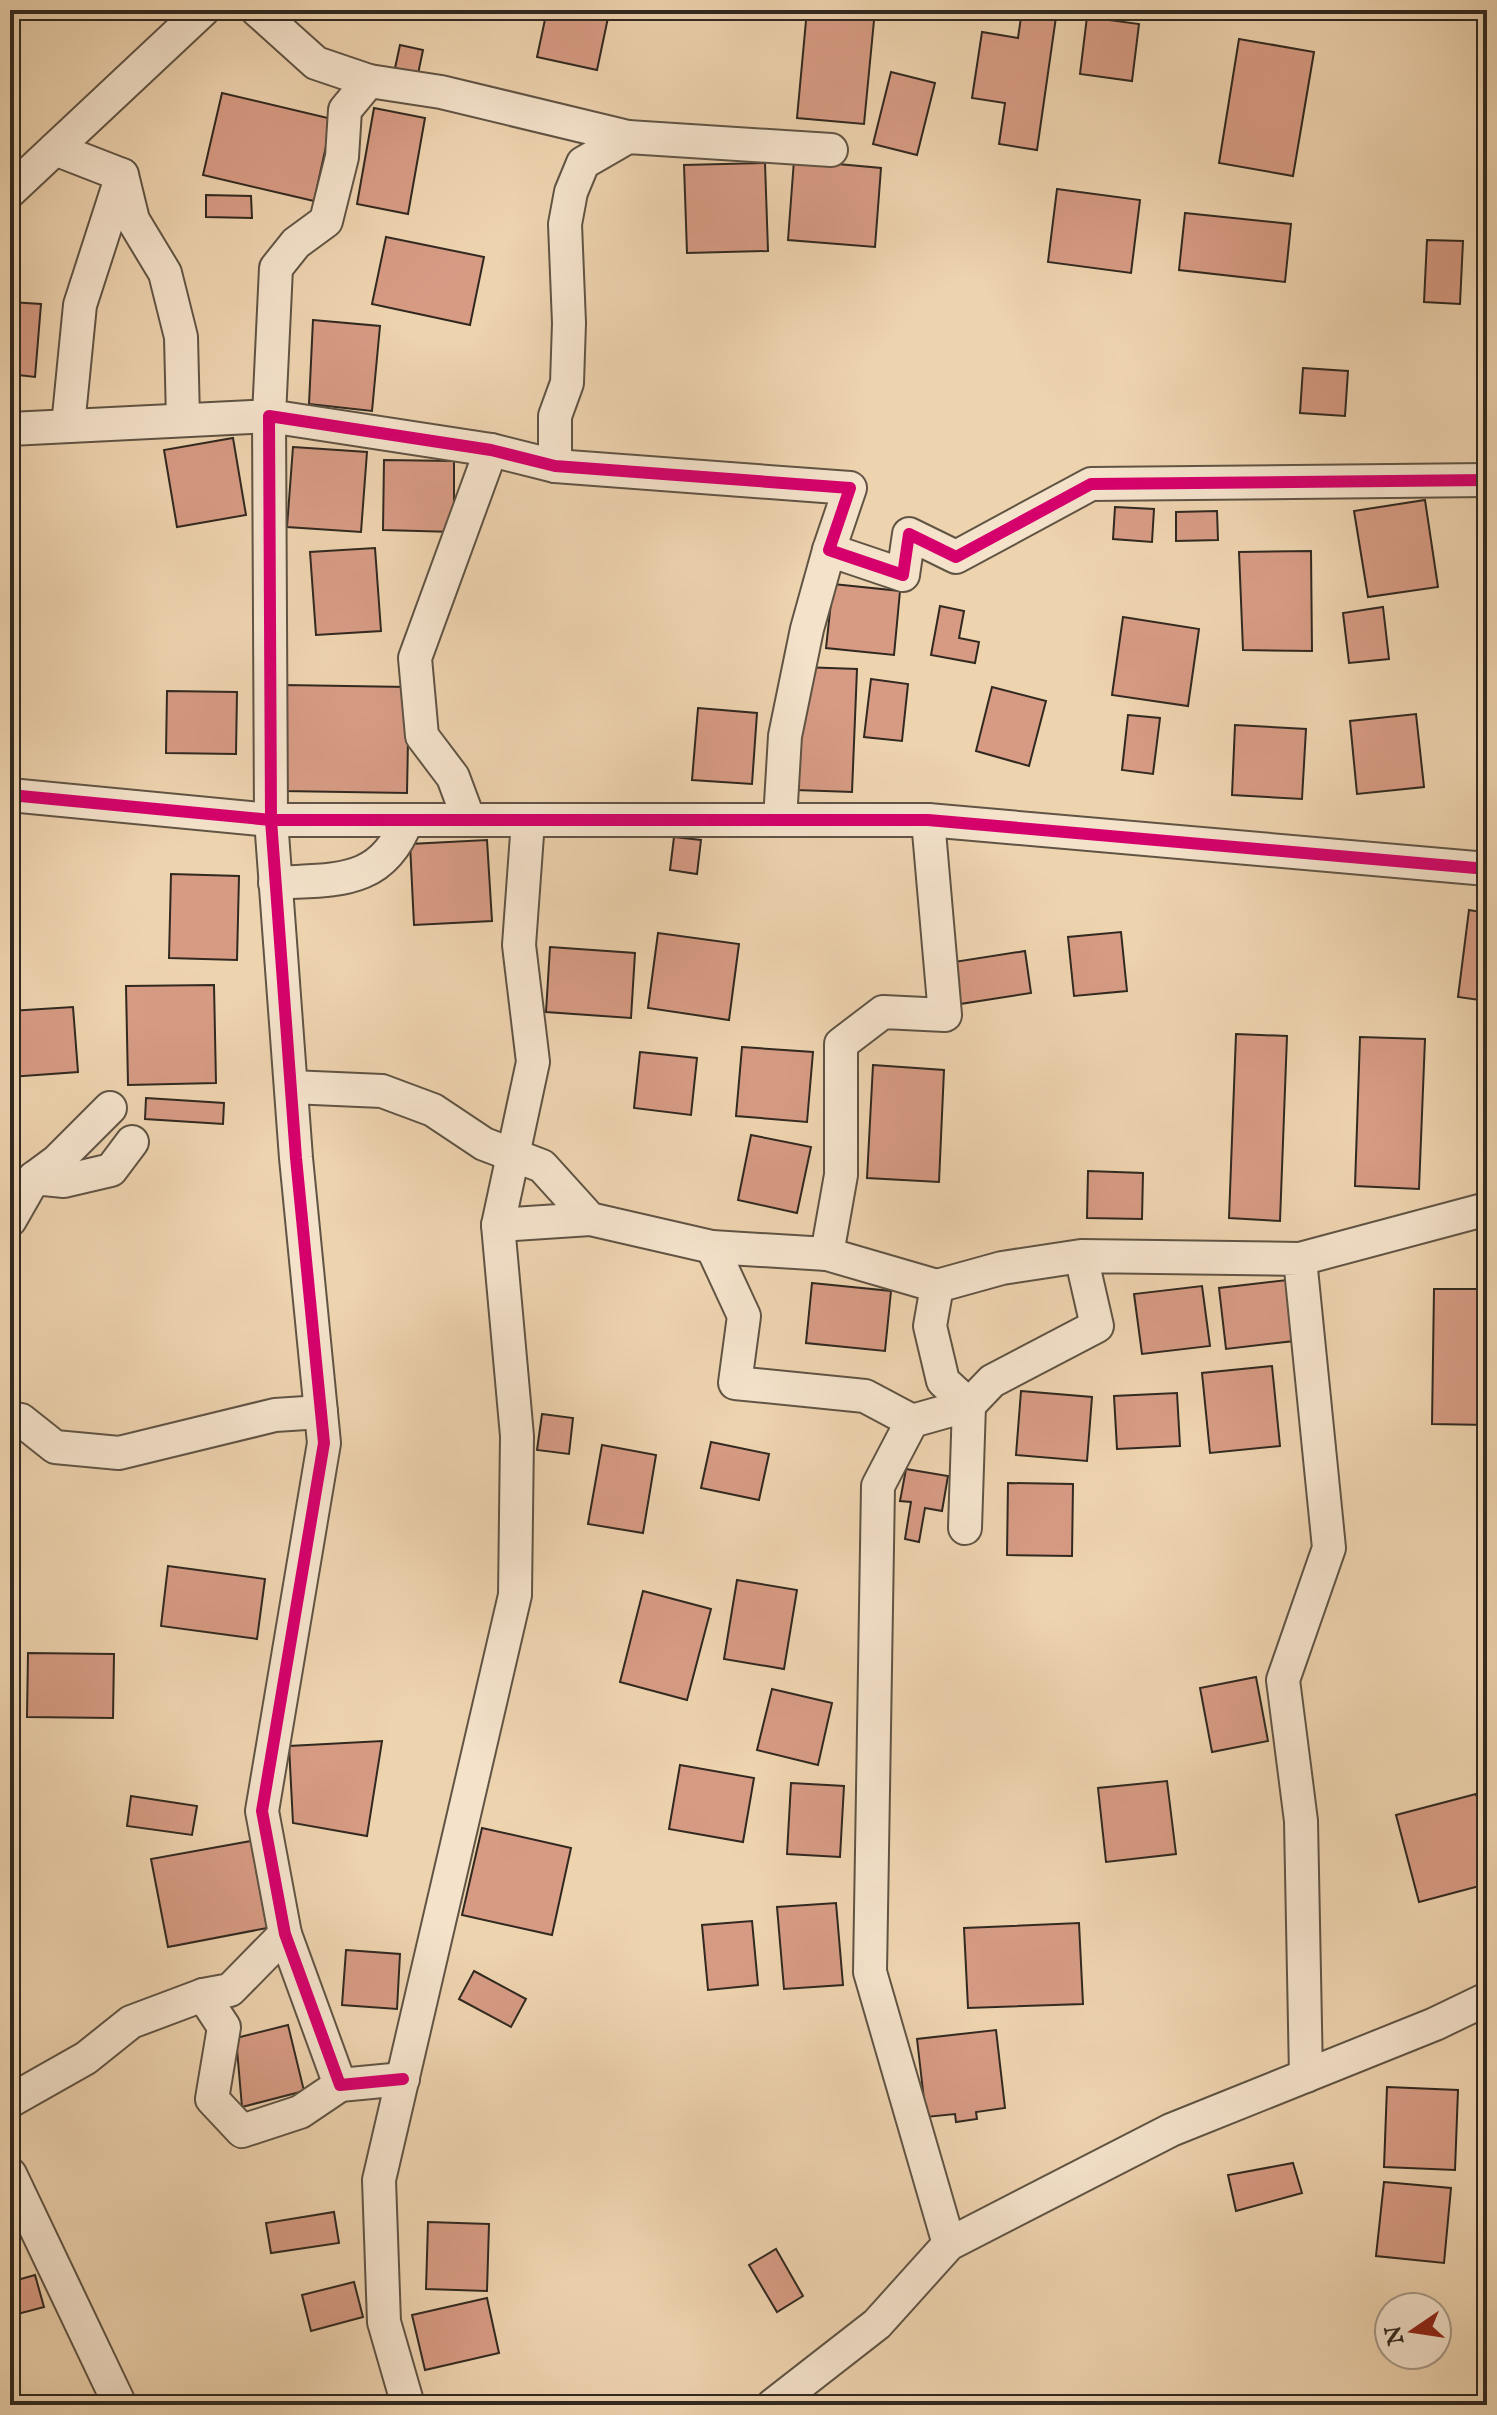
<svg xmlns="http://www.w3.org/2000/svg" width="1497" height="2415" viewBox="0 0 1497 2415" font-family="'IM FELL English',serif">
<style>
.building{fill:#d79b84;stroke:#312920;stroke-width:2}
.lines{fill:none;stroke-linecap:round;stroke-linejoin:round}
.street-casing{stroke:#605444;stroke-width:36}
.street{stroke:#f4e2cb;stroke-width:32}
.cycleway-casing{stroke:#f4e2cb;stroke-width:17}
.cycleway{stroke:#d6006c;stroke-width:12}
</style>
<rect width="100%" height="100%" fill="#eed3af"/>
<filter id="stains"><feTurbulence type="fractalNoise" baseFrequency=".0025" numOctaves="4"/><feColorMatrix values="0 0 0 0 .2 0 0 0 0 .09 0 0 0 0 .02 0 0 0 .5 -.17"/></filter>
<radialGradient id="worn" r=".72"><stop offset=".6" stop-color="#630" stop-opacity="0"/><stop offset="1" stop-color="#630" stop-opacity=".3"/></radialGradient>
<g class="building">
<path d="M 547,10 L 609,13 L 597,70 L 537,57 Z"/>
<path d="M 807,10 L 875,10 L 864,124 L 797,118 Z"/>
<path d="M 1022,10 L 1057,10 L 1037,150 L 999,144 L 1005,103 L 972,98 L 982,32 L 1018,38 Z"/>
<path d="M 1087,17 L 1139,24 L 1132,81 L 1080,74 Z"/>
<path d="M 1239,39 L 1314,52 L 1293,176 L 1219,163 Z"/>
<path d="M 400,45 L 423,50 L 418,74 L 395,68 Z"/>
<path d="M 891,72 L 935,83 L 917,155 L 873,144 Z"/>
<path d="M 222,93 L 332,119 L 314,201 L 203,175 Z"/>
<path d="M 374,108 L 425,118 L 408,214 L 357,204 Z"/>
<path d="M 794,160 L 881,168 L 875,247 L 788,240 Z"/>
<path d="M 765,163 L 768,251 L 687,253 L 684,165 Z"/>
<path d="M 1057,189 L 1140,200 L 1131,273 L 1048,262 Z"/>
<path d="M 206,195 L 251,196 L 252,218 L 206,217 Z"/>
<path d="M 1185,213 L 1291,224 L 1285,282 L 1179,270 Z"/>
<path d="M 386,237 L 484,257 L 470,325 L 372,304 Z"/>
<path d="M 1427,240 L 1463,241 L 1460,304 L 1424,302 Z"/>
<path d="M 10,302 L 41,304 L 35,377 L 10,374 Z"/>
<path d="M 313,320 L 380,326 L 372,411 L 309,404 Z"/>
<path d="M 1303,368 L 1348,371 L 1345,416 L 1300,413 Z"/>
<path d="M 233,438 L 246,515 L 177,527 L 164,450 Z"/>
<path d="M 293,447 L 367,452 L 361,532 L 287,527 Z"/>
<path d="M 384,460 L 454,461 L 454,532 L 383,530 Z"/>
<path d="M 1425,500 L 1438,587 L 1368,597 L 1354,511 Z"/>
<path d="M 1115,507 L 1154,509 L 1152,542 L 1113,539 Z"/>
<path d="M 1217,511 L 1218,540 L 1176,541 L 1176,512 Z"/>
<path d="M 375,548 L 381,631 L 316,635 L 310,552 Z"/>
<path d="M 1311,551 L 1312,651 L 1243,650 L 1239,552 Z"/>
<path d="M 833,584 L 900,591 L 894,655 L 826,648 Z"/>
<path d="M 940,606 L 964,611 L 959,638 L 979,642 L 975,663 L 931,655 Z"/>
<path d="M 1383,607 L 1389,659 L 1349,663 L 1343,613 Z"/>
<path d="M 1123,617 L 1199,629 L 1188,706 L 1112,695 Z"/>
<path d="M 801,667 L 857,669 L 852,792 L 796,790 Z"/>
<path d="M 1485,670 L 1487,670 L 1487,737 L 1478,736 Z"/>
<path d="M 871,679 L 908,684 L 902,741 L 864,737 Z"/>
<path d="M 284,685 L 409,687 L 407,793 L 282,791 Z"/>
<path d="M 992,687 L 1046,701 L 1029,766 L 976,751 Z"/>
<path d="M 167,691 L 237,692 L 236,754 L 166,753 Z"/>
<path d="M 698,708 L 757,713 L 752,784 L 692,780 Z"/>
<path d="M 1416,714 L 1424,787 L 1357,794 L 1350,721 Z"/>
<path d="M 1128,715 L 1160,718 L 1153,774 L 1122,770 Z"/>
<path d="M 1235,725 L 1306,729 L 1302,799 L 1232,795 Z"/>
<path d="M 674,837 L 701,840 L 697,874 L 670,870 Z"/>
<path d="M 487,840 L 492,921 L 414,925 L 410,844 Z"/>
<path d="M 171,874 L 239,876 L 237,960 L 169,958 Z"/>
<path d="M 1469,910 L 1487,913 L 1487,1001 L 1458,997 Z"/>
<path d="M 1121,932 L 1127,991 L 1074,996 L 1068,937 Z"/>
<path d="M 658,933 L 739,944 L 729,1020 L 648,1008 Z"/>
<path d="M 550,947 L 635,953 L 631,1018 L 546,1012 Z"/>
<path d="M 1025,951 L 1031,993 L 960,1004 L 954,962 Z"/>
<path d="M 214,985 L 216,1083 L 128,1085 L 126,986 Z"/>
<path d="M 73,1007 L 78,1072 L 10,1077 L 10,1011 Z"/>
<path d="M 1236,1034 L 1287,1036 L 1280,1221 L 1229,1218 Z"/>
<path d="M 1360,1037 L 1425,1039 L 1419,1189 L 1355,1186 Z"/>
<path d="M 742,1047 L 813,1052 L 807,1122 L 736,1116 Z"/>
<path d="M 640,1052 L 697,1058 L 691,1115 L 634,1108 Z"/>
<path d="M 873,1065 L 944,1070 L 939,1182 L 867,1178 Z"/>
<path d="M 146,1098 L 224,1103 L 223,1124 L 145,1119 Z"/>
<path d="M 10,1099 L 15,1099 L 18,1162 L 10,1162 Z"/>
<path d="M 751,1135 L 811,1147 L 797,1213 L 738,1200 Z"/>
<path d="M 1088,1171 L 1143,1173 L 1142,1219 L 1087,1218 Z"/>
<path d="M 1287,1280 L 1294,1341 L 1226,1349 L 1219,1288 Z"/>
<path d="M 812,1283 L 891,1291 L 885,1351 L 806,1343 Z"/>
<path d="M 1202,1286 L 1210,1346 L 1142,1354 L 1134,1294 Z"/>
<path d="M 1434,1289 L 1487,1289 L 1487,1425 L 1432,1424 Z"/>
<path d="M 1272,1366 L 1280,1446 L 1210,1453 L 1202,1373 Z"/>
<path d="M 1021,1391 L 1092,1397 L 1087,1461 L 1016,1455 Z"/>
<path d="M 1177,1393 L 1180,1446 L 1117,1449 L 1114,1396 Z"/>
<path d="M 542,1414 L 573,1418 L 569,1454 L 537,1450 Z"/>
<path d="M 711,1442 L 769,1454 L 759,1500 L 701,1488 Z"/>
<path d="M 602,1445 L 656,1455 L 643,1533 L 588,1524 Z"/>
<path d="M 906,1469 L 948,1476 L 942,1511 L 925,1508 L 919,1542 L 905,1539 L 911,1502 L 900,1501 Z"/>
<path d="M 1008,1483 L 1073,1484 L 1072,1556 L 1007,1555 Z"/>
<path d="M 168,1566 L 265,1579 L 257,1639 L 161,1626 Z"/>
<path d="M 737,1580 L 797,1590 L 784,1669 L 724,1659 Z"/>
<path d="M 643,1591 L 711,1609 L 687,1700 L 620,1682 Z"/>
<path d="M 28,1653 L 114,1654 L 113,1718 L 27,1717 Z"/>
<path d="M 1256,1677 L 1268,1741 L 1212,1752 L 1200,1688 Z"/>
<path d="M 772,1689 L 832,1703 L 818,1765 L 757,1750 Z"/>
<path d="M 382,1741 L 367,1836 L 293,1823 L 289,1746 Z"/>
<path d="M 680,1765 L 754,1778 L 743,1842 L 669,1829 Z"/>
<path d="M 1167,1781 L 1176,1854 L 1106,1862 L 1098,1788 Z"/>
<path d="M 791,1783 L 844,1786 L 840,1857 L 787,1854 Z"/>
<path d="M 1476,1794 L 1487,1835 L 1487,1884 L 1419,1902 L 1396,1815 Z"/>
<path d="M 131,1796 L 197,1806 L 192,1835 L 127,1826 Z"/>
<path d="M 482,1828 L 571,1848 L 552,1935 L 462,1915 Z"/>
<path d="M 251,1841 L 267,1928 L 168,1947 L 151,1859 Z"/>
<path d="M 836,1903 L 843,1985 L 784,1989 L 777,1907 Z"/>
<path d="M 752,1921 L 758,1985 L 708,1990 L 702,1925 Z"/>
<path d="M 1079,1923 L 1083,2004 L 968,2008 L 964,1928 Z"/>
<path d="M 346,1950 L 400,1954 L 397,2009 L 342,2005 Z"/>
<path d="M 474,1971 L 526,1999 L 511,2027 L 459,1999 Z"/>
<path d="M 288,2025 L 304,2091 L 242,2107 L 236,2038 Z"/>
<path d="M 996,2030 L 1005,2108 L 976,2112 L 977,2119 L 956,2122 L 955,2114 L 926,2117 L 917,2039 Z"/>
<path d="M 1387,2087 L 1458,2090 L 1455,2170 L 1384,2167 Z"/>
<path d="M 1293,2163 L 1302,2193 L 1236,2211 L 1228,2175 Z"/>
<path d="M 1384,2182 L 1451,2188 L 1444,2263 L 1376,2256 Z"/>
<path d="M 334,2212 L 339,2243 L 271,2253 L 266,2223 Z"/>
<path d="M 428,2222 L 489,2224 L 487,2291 L 426,2289 Z"/>
<path d="M 776,2249 L 803,2296 L 777,2312 L 749,2265 Z"/>
<path d="M 35,2275 L 44,2307 L 10,2316 L 10,2282 Z"/>
<path d="M 354,2282 L 363,2317 L 311,2331 L 302,2295 Z"/>
<path d="M 487,2298 L 499,2353 L 425,2370 L 412,2315 Z"/>
</g>
<g class="lines">
<defs>
<g id="street">
<path d="M 257,10 L 316,63 L 369,81 L 441,92 L 628,137"/>
<path d="M 55,149 L 122,175 L 80,305 L 68,426"/>
<path d="M 122,175 L 133,220 L 165,273 L 181,337 L 183,419"/>
<path d="M 10,191 L 203,10"/>
<path d="M 10,429 L 269,416 L 276,268 L 296,243 L 326,221 L 342,157 L 345,110 L 369,81"/>
<path d="M 555,466 L 555,416 L 567,383 L 569,323 L 565,224 L 571,192 L 583,163 L 628,137 L 831,150"/>
<path d="M 10,795 L 271,820 L 269,416 L 491,450 L 555,466 L 850,488 L 829,550 L 903,575 L 909,534 L 956,557 L 1091,484 L 1487,480"/>
<path d="M 469,820 L 453,777 L 422,736 L 415,658 L 491,450"/>
<path d="M 780,820 L 785,736 L 807,629 L 829,550"/>
<path d="M 275,883 C 336,879 382,886 407,820"/>
<path d="M 291,1087 L 382,1091 L 433,1110 L 484,1144 L 542,1166 L 590,1219 L 712,1247 L 827,1254 L 841,1175 L 841,1044 L 883,1012 L 945,1015 L 928,820"/>
<path d="M 34,1178 L 57,1161 L 110,1108"/>
<path d="M 10,1220 L 34,1178 L 64,1181 L 111,1170 L 132,1142"/>
<path d="M 498,1225 L 590,1219"/>
<path d="M 712,1247 L 744,1316 L 735,1383 L 865,1396 L 912,1421"/>
<path d="M 827,1254 L 937,1286"/>
<path d="M 1081,1256 L 1097,1326 L 992,1381 L 969,1405 L 943,1381 L 930,1326 L 937,1286 L 1002,1268 L 1081,1256 L 1300,1259 L 1329,1548 L 1283,1680 L 1301,1821 L 1306,2076"/>
<path d="M 1300,1259 L 1487,1209"/>
<path d="M 10,1419 L 21,1420 L 55,1447 L 119,1453 L 275,1415 L 321,1412"/>
<path d="M 203,1995 L 224,2027 L 212,2099 L 242,2131 L 300,2112 L 340,2085"/>
<path d="M 403,2079 L 340,2085 L 285,1934 L 262,1811 L 324,1443 L 296,1158 L 271,820 L 928,820 L 1487,869"/>
<path d="M 10,2101 L 86,2058 L 131,2022 L 203,1995 L 230,1990 L 285,1934"/>
<path d="M 10,2174 L 120,2405"/>
<path d="M 949,2244 L 870,1972 L 878,1486 L 912,1421 L 969,1405 L 965,1528"/>
<path d="M 408,2405 L 384,2322 L 379,2180 L 515,1595 L 517,1436 L 498,1225 L 533,1062 L 519,945 L 528,821"/>
<path d="M 773,2405 L 877,2324 L 949,2244 L 1171,2130 L 1435,2024 L 1487,1999"/>
</g>
</defs>
<use href="#street" class="street-casing"/>
<use href="#street" class="street"/>
<defs>
<g id="cycleway">
<path d="M 10,795 L 271,820 L 269,416 L 491,450 L 555,466 L 850,488 L 829,550 L 903,575 L 909,534 L 956,557 L 1091,484 L 1487,480"/>
<path d="M 403,2079 L 340,2085 L 285,1934 L 262,1811 L 324,1443 L 296,1158 L 271,820 L 928,820 L 1487,869"/>
</g>
</defs>
<use href="#cycleway" class="cycleway-casing"/>
<use href="#cycleway" class="cycleway"/>
</g>
<rect width="1497" height="2415" fill="none" stroke="#eed3af" stroke-width="40"/>
<rect x="12" y="12" width="1473" height="2391" fill="none" stroke="#312920" stroke-width="4"/>
<rect x="20" y="20" width="1457" height="2375" fill="none" stroke="#312920" stroke-width="2"/>
<g transform="translate(1413 2331) rotate(257)"><circle r="38" fill="#f4e2cb" stroke="#a69887" stroke-width="2"/>
<path d="M0-6L14 30L0 20L-14 30Z" fill="#8f2418"/>
<text y="-12" font-size="22" font-weight="bold" text-anchor="middle" fill="#312920">N</text>
</g>
<rect width="100%" height="100%" filter="url(#stains)"/>
<rect width="100%" height="100%" fill="url(#worn)"/>
</svg>
